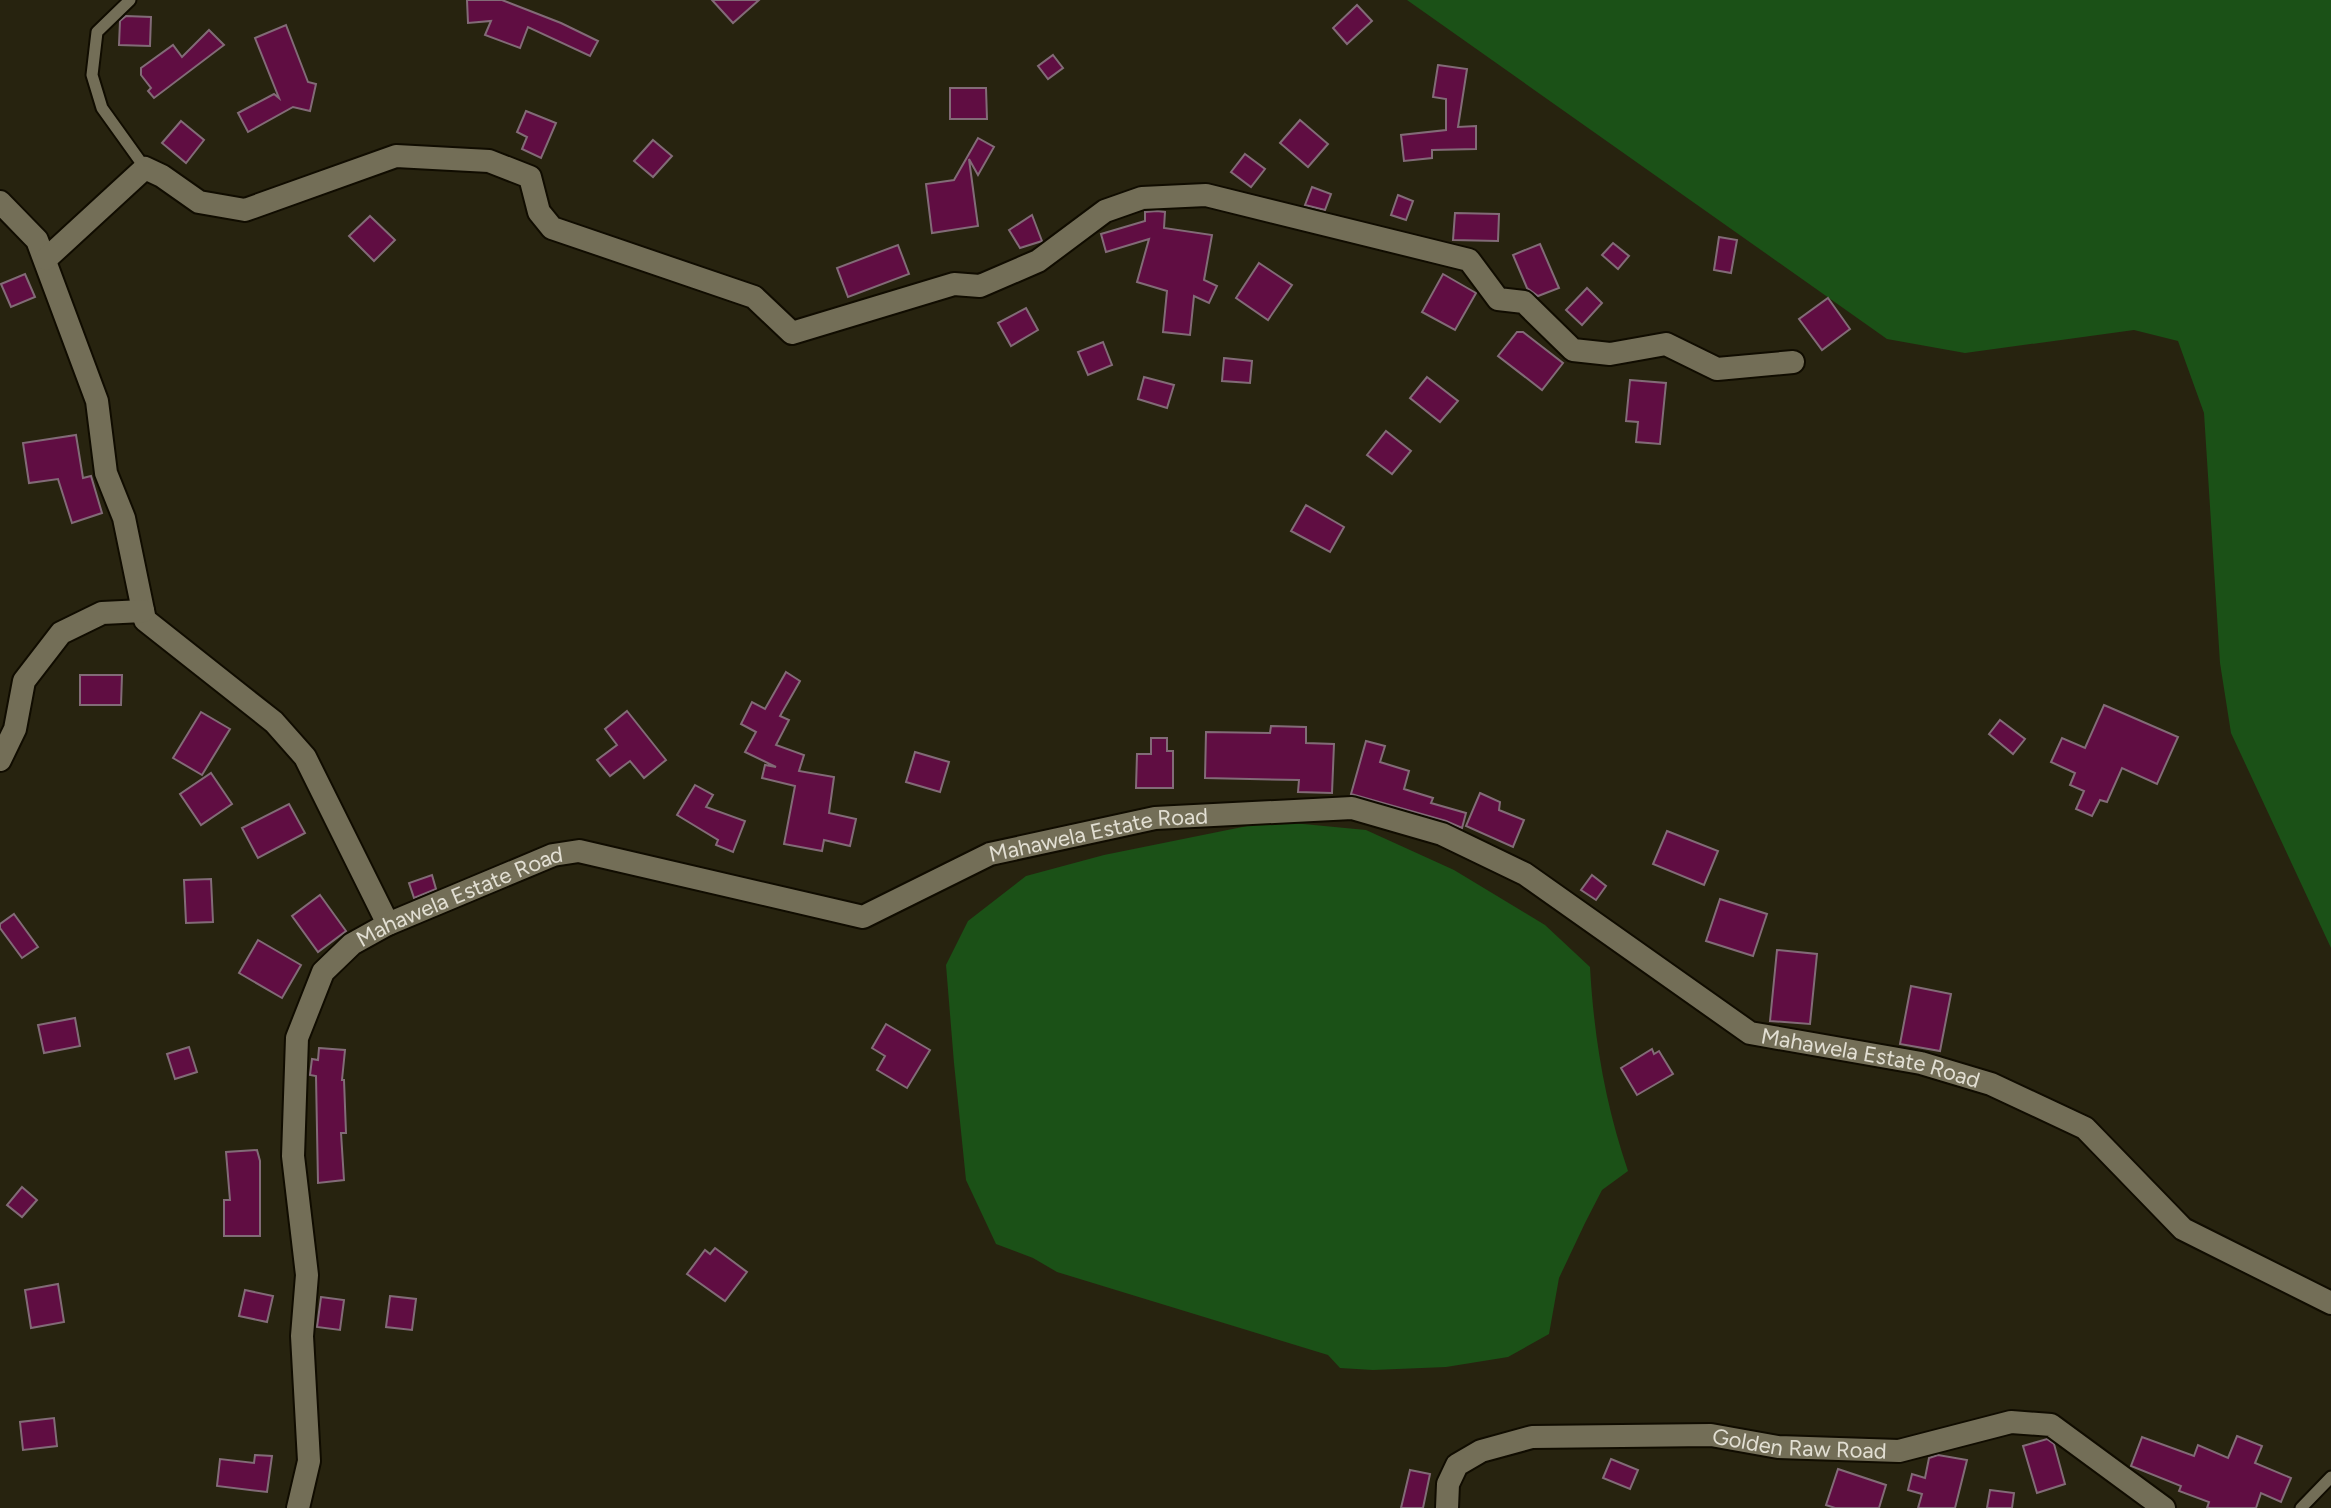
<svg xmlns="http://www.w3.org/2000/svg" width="2331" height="1508" viewBox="0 0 2331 1508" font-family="Figtree,sans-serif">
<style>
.green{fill:#1b5117}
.building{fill:#600d42;stroke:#826b77;stroke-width:2}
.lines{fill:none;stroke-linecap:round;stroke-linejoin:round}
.lane-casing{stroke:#100c00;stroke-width:15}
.street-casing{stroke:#100c00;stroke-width:26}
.lane{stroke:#736e57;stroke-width:11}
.street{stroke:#736e57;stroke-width:22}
.labels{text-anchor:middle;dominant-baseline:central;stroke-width:6;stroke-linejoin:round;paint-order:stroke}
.street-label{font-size:22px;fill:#e2dfd3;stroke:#27230f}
</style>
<rect width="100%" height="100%" fill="#27230f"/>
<g class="green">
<path d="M 1407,0 L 2331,0 L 2331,948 L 2231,733 L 2220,663 L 2204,413 L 2178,341 L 2134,330 L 1965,353 L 1887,339 Z"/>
<path d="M 1272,821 L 1366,830 L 1454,870 L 1545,925 L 1590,967 C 1594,1038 1605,1103 1628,1171 L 1602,1190 L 1585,1223 L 1559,1278 L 1549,1334 L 1508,1357 L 1446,1367 L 1373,1370 L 1340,1368 L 1328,1355 L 1057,1272 L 1033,1258 L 996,1244 L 966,1180 L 954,1063 L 946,965 L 968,921 L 1026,876 L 1104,855 Z"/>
</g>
<g class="building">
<path d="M 467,0 L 502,0 L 561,23 L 598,41 L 590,56 L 528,27 L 520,48 L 485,35 L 491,21 L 468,23 Z"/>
<path d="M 712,0 L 759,0 L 733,23 Z"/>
<path d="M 1357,5 L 1372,21 L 1347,44 L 1333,28 Z"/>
<path d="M 126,16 L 151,17 L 150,46 L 119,45 L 120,21 Z"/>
<path d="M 286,25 L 308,82 L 316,84 L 310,111 L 293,107 L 248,132 L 238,113 L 274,94 L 279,98 L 255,38 Z"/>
<path d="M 209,30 L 224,45 L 154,98 L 148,91 L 151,88 L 141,75 L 141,68 L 173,45 L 182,57 Z"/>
<path d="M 1053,55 L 1063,68 L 1048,79 L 1038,66 Z"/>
<path d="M 1438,65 L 1467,69 L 1458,127 L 1476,126 L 1476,149 L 1432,150 L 1432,158 L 1404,161 L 1401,135 L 1446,130 L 1446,99 L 1433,97 Z"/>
<path d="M 950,88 L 986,88 L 987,119 L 950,119 Z"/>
<path d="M 526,111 L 556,123 L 541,158 L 522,149 L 527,137 L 517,132 Z"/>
<path d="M 1300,120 L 1328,144 L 1308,167 L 1280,143 Z"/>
<path d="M 181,121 L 204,140 L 186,163 L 162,143 Z"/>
<path d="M 978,138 L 994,147 L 978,175 L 969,159 L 978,226 L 932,233 L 926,184 L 954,180 Z"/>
<path d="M 653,140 L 672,156 L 653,177 L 634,161 Z"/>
<path d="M 1245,154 L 1265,169 L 1251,187 L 1231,172 Z"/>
<path d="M 1312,187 L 1331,194 L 1325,210 L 1305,205 Z"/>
<path d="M 1398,195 L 1413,201 L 1406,220 L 1391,215 Z"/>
<path d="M 1157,211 L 1165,212 L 1164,228 L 1212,235 L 1204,280 L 1217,286 L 1209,303 L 1194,296 L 1190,335 L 1163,332 L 1167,291 L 1137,282 L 1149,239 L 1106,252 L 1101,234 L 1145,221 L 1145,212 Z"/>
<path d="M 1455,213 L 1499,214 L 1498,241 L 1453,240 Z"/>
<path d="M 1032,215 L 1042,241 L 1020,248 L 1009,230 Z"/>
<path d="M 370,216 L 395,240 L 374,261 L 349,236 Z"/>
<path d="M 1719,237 L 1737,240 L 1731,273 L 1714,270 Z"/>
<path d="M 1613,243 L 1629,256 L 1618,269 L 1602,255 Z"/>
<path d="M 1540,244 L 1559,288 L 1538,296 L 1527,288 L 1513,255 Z"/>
<path d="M 898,245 L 909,274 L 848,297 L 837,268 Z"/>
<path d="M 1259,263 L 1292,285 L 1268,320 L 1236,298 Z"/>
<path d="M 25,274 L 35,297 L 11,307 L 1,284 Z"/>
<path d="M 1443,274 L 1476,293 L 1455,330 L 1422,312 Z"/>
<path d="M 1587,288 L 1602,303 L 1582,325 L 1566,310 Z"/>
<path d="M 1828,298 L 1850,329 L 1822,350 L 1799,319 Z"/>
<path d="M 1026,308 L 1038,330 L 1011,346 L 998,323 Z"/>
<path d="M 1517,332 L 1523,332 L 1563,363 L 1542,390 L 1498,356 Z"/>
<path d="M 1103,342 L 1112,365 L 1088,375 L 1078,352 Z"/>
<path d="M 1224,358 L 1252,361 L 1250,383 L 1222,381 Z"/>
<path d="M 1144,377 L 1174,385 L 1167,408 L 1138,399 Z"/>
<path d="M 1427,377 L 1458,401 L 1440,422 L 1410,398 Z"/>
<path d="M 1630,380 L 1666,383 L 1660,444 L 1636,442 L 1638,422 L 1626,421 Z"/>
<path d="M 1386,431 L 1411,451 L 1392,474 L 1367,455 Z"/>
<path d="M 76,435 L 83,478 L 91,476 L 102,513 L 72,523 L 58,479 L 29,483 L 23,443 Z"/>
<path d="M 1306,505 L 1344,527 L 1330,552 L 1291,531 Z"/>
<path d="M 786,672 L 800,681 L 780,716 L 789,720 L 776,745 L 804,755 L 799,771 L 834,777 L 829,813 L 856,819 L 850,846 L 824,840 L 822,851 L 784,844 L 795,786 L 762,778 L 765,765 L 776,767 L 745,752 L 756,732 L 741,724 L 752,702 L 765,709 Z"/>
<path d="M 80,675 L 122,675 L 121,705 L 80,705 Z"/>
<path d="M 2104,705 L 2178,737 L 2157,784 L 2122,768 L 2107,802 L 2100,800 L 2092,816 L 2076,809 L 2084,791 L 2070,785 L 2075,773 L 2051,762 L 2062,738 L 2085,748 Z"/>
<path d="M 627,711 L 666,760 L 644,778 L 630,761 L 610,776 L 597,760 L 617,745 L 605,729 Z"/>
<path d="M 201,712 L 230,729 L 202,775 L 173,758 Z"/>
<path d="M 2000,720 L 2025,739 L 2013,754 L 1989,734 Z"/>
<path d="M 1271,726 L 1306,727 L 1306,743 L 1334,744 L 1332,793 L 1298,792 L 1299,780 L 1205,778 L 1206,732 L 1270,733 Z"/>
<path d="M 1151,738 L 1167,738 L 1167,751 L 1173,751 L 1173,788 L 1136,788 L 1137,754 L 1151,754 Z"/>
<path d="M 1366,741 L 1385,746 L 1380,762 L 1409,771 L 1404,789 L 1433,798 L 1431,803 L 1466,813 L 1462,828 L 1446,821 L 1351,794 Z"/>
<path d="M 915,752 L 949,762 L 940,792 L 906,782 Z"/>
<path d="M 211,773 L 232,804 L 201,825 L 180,794 Z"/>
<path d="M 695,785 L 713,795 L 706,807 L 745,821 L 733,852 L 716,845 L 718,840 L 677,815 Z"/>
<path d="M 1480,793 L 1500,802 L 1499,810 L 1524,820 L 1513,847 L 1466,826 Z"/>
<path d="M 289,804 L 305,833 L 258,858 L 242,828 Z"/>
<path d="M 1667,831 L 1718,851 L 1704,885 L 1653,864 Z"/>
<path d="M 432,875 L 436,889 L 414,898 L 409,883 Z"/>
<path d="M 1592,875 L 1606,886 L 1596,900 L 1581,890 Z"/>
<path d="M 211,879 L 213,922 L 186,923 L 184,880 Z"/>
<path d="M 320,895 L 346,931 L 318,952 L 292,916 Z"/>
<path d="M 1720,899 L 1767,914 L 1753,956 L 1706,941 Z"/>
<path d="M 14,914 L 38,947 L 22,958 L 0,928 L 0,924 Z"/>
<path d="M 258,940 L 301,965 L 282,998 L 239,973 Z"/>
<path d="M 1777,950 L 1817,954 L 1810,1024 L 1770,1021 Z"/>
<path d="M 1911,986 L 1951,994 L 1940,1051 L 1900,1044 Z"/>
<path d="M 75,1018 L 80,1046 L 44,1053 L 38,1025 Z"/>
<path d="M 886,1024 L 930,1050 L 907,1088 L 877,1070 L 885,1056 L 872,1048 Z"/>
<path d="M 189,1047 L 197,1072 L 175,1079 L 167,1054 Z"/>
<path d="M 319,1048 L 345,1050 L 342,1080 L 344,1080 L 346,1133 L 341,1133 L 344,1180 L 318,1183 L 316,1076 L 310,1075 L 312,1059 L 318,1060 Z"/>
<path d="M 1652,1049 L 1654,1054 L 1659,1051 L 1673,1074 L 1637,1095 L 1621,1068 Z"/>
<path d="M 257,1150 L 260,1161 L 260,1236 L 224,1236 L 224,1200 L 230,1200 L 226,1152 Z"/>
<path d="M 22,1187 L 37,1200 L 22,1217 L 7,1205 Z"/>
<path d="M 715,1248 L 747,1272 L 725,1301 L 687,1274 L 705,1250 L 710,1254 Z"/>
<path d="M 58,1284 L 64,1322 L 31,1328 L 25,1290 Z"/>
<path d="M 245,1290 L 273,1296 L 267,1322 L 239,1316 Z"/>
<path d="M 390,1296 L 416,1299 L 412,1330 L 386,1327 Z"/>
<path d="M 321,1297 L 344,1300 L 340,1330 L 317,1327 Z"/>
<path d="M 54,1418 L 57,1446 L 23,1450 L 20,1422 Z"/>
<path d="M 2237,1436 L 2262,1446 L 2255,1463 L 2291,1478 L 2281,1502 L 2261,1493 L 2256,1508 L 2207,1508 L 2209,1502 L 2179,1491 L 2181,1486 L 2131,1466 L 2142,1437 L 2194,1456 L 2198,1445 L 2228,1458 Z"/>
<path d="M 2047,1439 L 2054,1444 L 2065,1484 L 2037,1493 L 2023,1446 Z"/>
<path d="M 255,1455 L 272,1456 L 267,1492 L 217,1486 L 220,1459 L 254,1463 Z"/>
<path d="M 1938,1455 L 1967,1460 L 1955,1508 L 1918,1508 L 1922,1494 L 1908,1490 L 1912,1474 L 1925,1478 L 1929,1458 Z"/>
<path d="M 1611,1459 L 1638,1470 L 1630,1489 L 1603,1478 Z"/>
<path d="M 1838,1469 L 1886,1485 L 1879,1508 L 1835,1508 L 1826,1505 Z"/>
<path d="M 1410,1470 L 1430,1474 L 1423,1508 L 1401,1508 Z"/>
<path d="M 1990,1490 L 2014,1493 L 2012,1508 L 1987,1508 Z"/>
</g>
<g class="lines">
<defs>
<g id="lane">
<path d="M 130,0 L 97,32 L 92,75 L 102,108 L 145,168"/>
<path d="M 2301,1508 L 2331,1477"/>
</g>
<g id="street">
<path d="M 0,202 L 37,240 L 97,401 L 106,473 L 124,518 L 145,620 L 274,722 L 305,757 L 388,924"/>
<path d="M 46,259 L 145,168 L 162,176 L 199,202 L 245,210 L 396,156 L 489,161 L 530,177 L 539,212 L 552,228 L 754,297 L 792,333 L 954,284 L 980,286 L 1038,261 L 1105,211 L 1142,198 L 1206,195 L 1469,260 L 1498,299 L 1524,302 L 1573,350 L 1610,354 L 1666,344 L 1717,369 L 1793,362"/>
<path d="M 0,760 L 15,729 L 24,681 L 61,633 L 102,613 L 143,611"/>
<path id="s1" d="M 298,1508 L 309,1461 L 302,1336 L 307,1275 L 293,1156 L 297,1038 L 323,972 L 352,944 L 388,924 L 553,855 L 579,851 L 863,917 L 990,854 L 1155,818 L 1352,808 L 1442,834 L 1525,874 L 1750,1033 L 1921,1063 L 1991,1084 L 2085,1128 L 2183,1229 L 2331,1303"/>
<path id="s2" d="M 1447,1508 L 1448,1484 L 1457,1465 L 1481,1451 L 1532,1437 L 1711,1435 L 1778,1447 L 1899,1451 L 2011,1422 L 2051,1425 L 2164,1508"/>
</g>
</defs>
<use href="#lane" class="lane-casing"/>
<use href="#street" class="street-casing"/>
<use href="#lane" class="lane"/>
<use href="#street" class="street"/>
</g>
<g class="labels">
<g class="street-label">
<text stroke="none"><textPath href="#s1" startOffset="1374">Mahawela Estate Road</textPath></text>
<text stroke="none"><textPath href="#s1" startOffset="702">Mahawela Estate Road</textPath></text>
<text stroke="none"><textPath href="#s1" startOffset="2214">Mahawela Estate Road</textPath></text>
<text stroke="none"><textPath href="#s2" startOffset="394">Golden Raw Road</textPath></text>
</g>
</g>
</svg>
